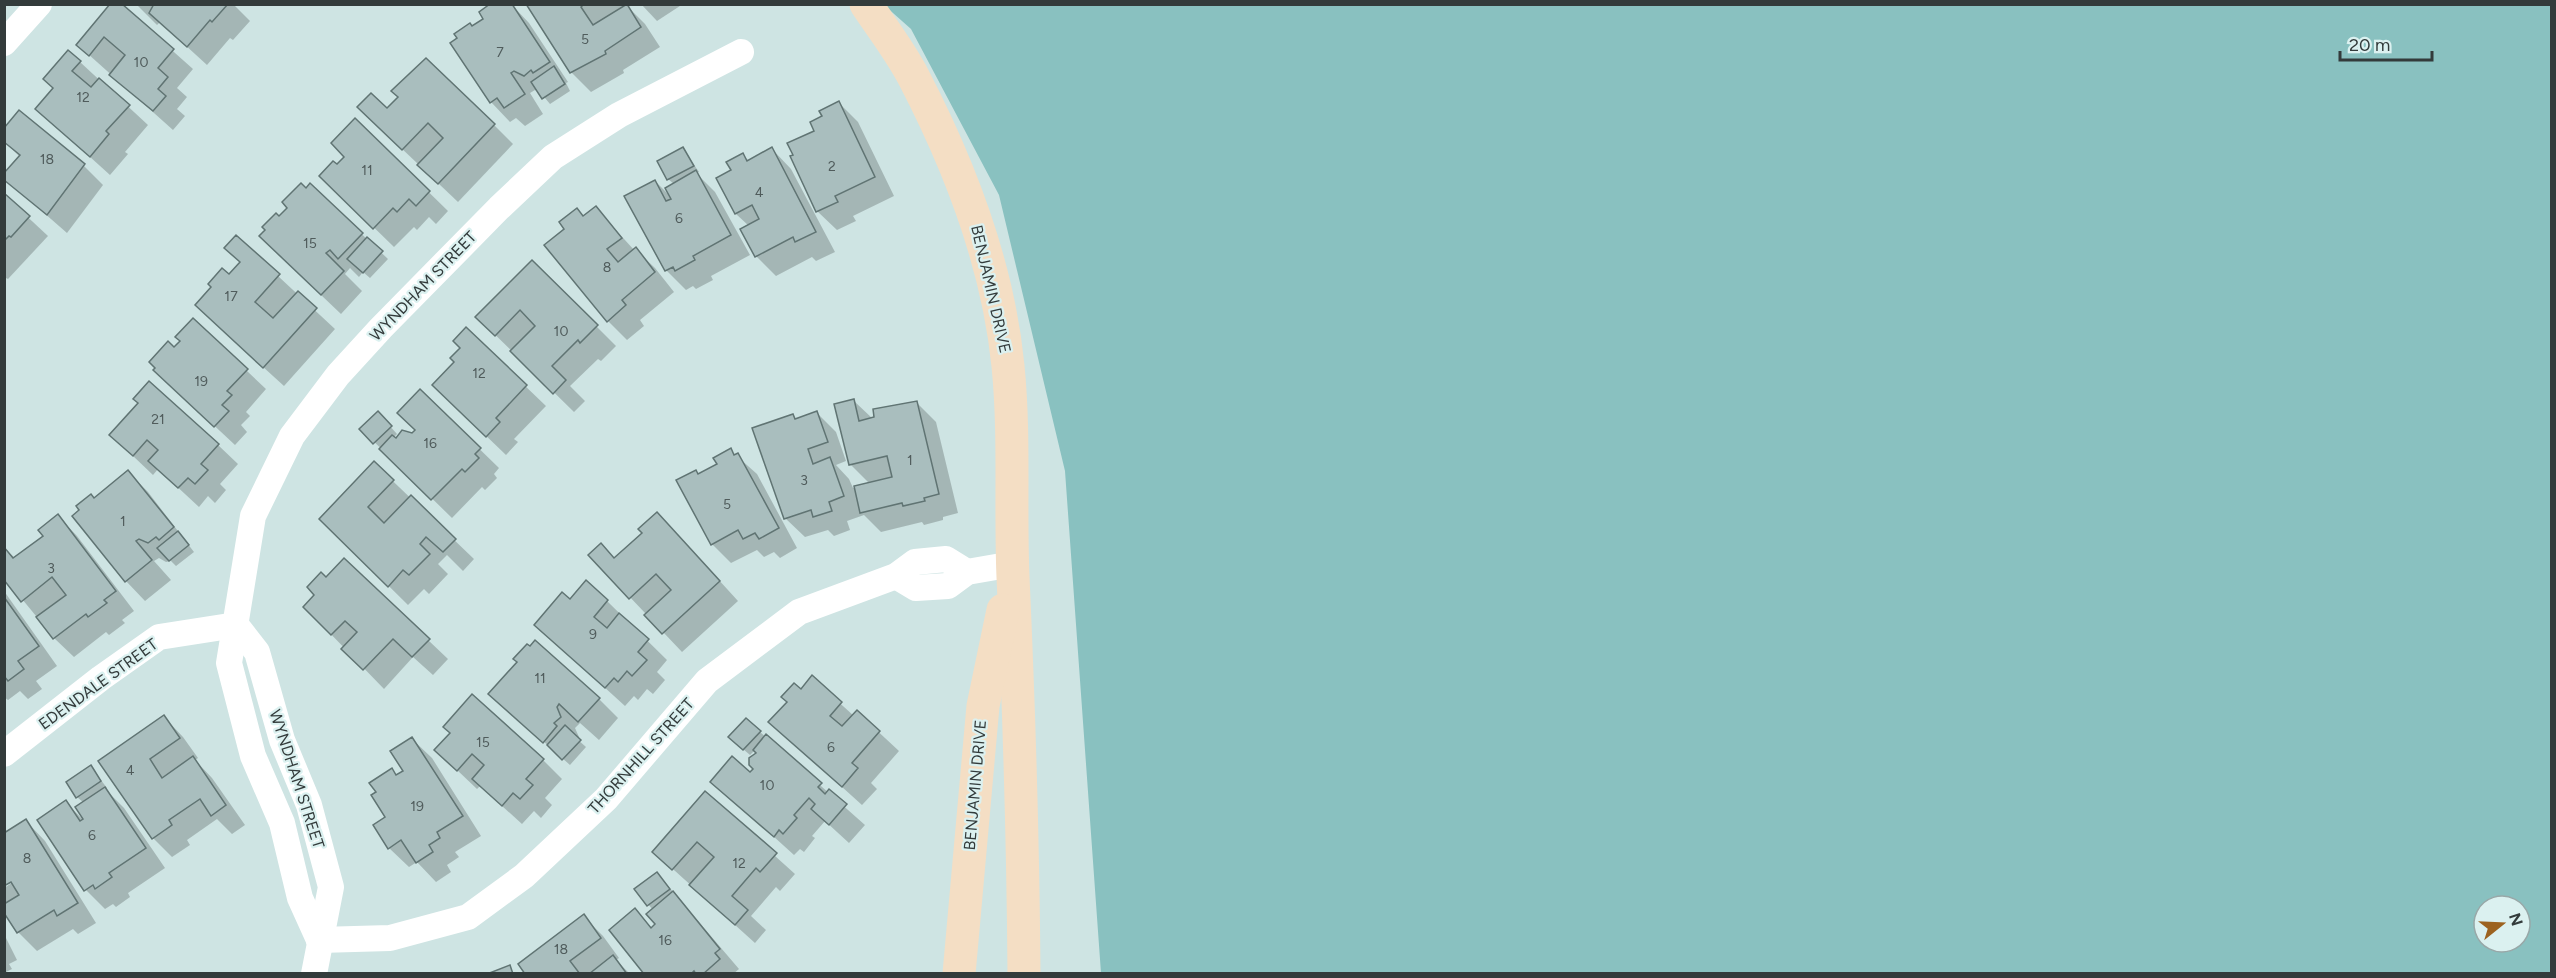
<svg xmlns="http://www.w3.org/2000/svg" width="2556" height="978" viewBox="0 0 2556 978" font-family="Figtree,sans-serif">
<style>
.green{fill:#89c1c0;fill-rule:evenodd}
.shadow{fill:#0003}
.building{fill:#a9bebe;stroke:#607473;stroke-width:1.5}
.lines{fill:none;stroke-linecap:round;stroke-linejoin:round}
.street{stroke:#fff;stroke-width:26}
.secondary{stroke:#f4dec4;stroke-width:33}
.labels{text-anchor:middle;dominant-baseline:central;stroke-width:4.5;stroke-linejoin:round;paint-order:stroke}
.number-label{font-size:14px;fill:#505c5c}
.street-label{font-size:16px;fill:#333b3b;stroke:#dbf1f0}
</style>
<rect width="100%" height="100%" fill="#cee4e3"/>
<path class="green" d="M 884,5 L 2551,5 L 2551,973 L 1101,973 L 1065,471 L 999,195 L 911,29 ZM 2484,906 L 2520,906 L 2520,942 L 2484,942 Z"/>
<g class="shadow">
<path d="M 120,4 L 193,69 L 177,88 L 187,97 L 177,109 L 185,116 L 173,130 L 78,45 Z"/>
<path d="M 136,4 L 233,4 L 250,21 L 233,40 L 230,38 L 207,65 L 160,22 L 157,25 Z"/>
<path d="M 511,4 L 529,23 L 568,82 L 566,83 L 570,91 L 550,104 L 540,92 L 535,90 L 530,93 L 543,114 L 525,126 L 516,118 L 510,122 L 491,102 L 473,28 Z"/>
<path d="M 527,4 L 631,4 L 628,7 L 645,24 L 660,47 L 623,70 L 624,73 L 591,92 L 571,72 Z"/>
<path d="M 641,4 L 683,4 L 657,21 Z"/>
<path d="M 80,62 L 148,125 L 125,152 L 128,154 L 110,175 L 37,109 Z"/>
<path d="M 839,103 L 858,122 L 894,196 L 853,216 L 856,221 L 837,230 L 817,211 L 816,132 L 824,117 Z"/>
<path d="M 387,110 L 494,125 L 513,144 L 458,202 L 379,127 Z"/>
<path d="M 20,112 L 84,166 L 103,185 L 67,233 L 4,178 L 20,157 L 4,141 Z"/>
<path d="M 355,120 L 448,211 L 436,224 L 429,217 L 417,230 L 414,227 L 394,247 L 321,176 L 337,166 L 347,157 Z"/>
<path d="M 683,149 L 699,172 L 696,173 L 715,192 L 750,255 L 711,276 L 713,280 L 696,289 L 693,286 L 686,290 L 666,270 L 655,181 L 671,197 L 674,184 L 668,179 Z"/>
<path d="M 772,149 L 791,169 L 835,252 L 816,261 L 812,257 L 776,276 L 756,256 L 742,230 L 749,226 L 736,214 L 743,155 L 749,161 Z"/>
<path d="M 310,185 L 388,259 L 370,278 L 363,272 L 359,277 L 350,268 L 345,274 L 362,291 L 341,314 L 280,256 L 279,218 Z"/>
<path d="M 4,195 L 48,236 L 8,279 L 4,277 Z"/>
<path d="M 596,208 L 634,250 L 635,249 L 655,268 L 674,292 L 640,320 L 644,326 L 627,340 L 608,321 L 566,229 Z"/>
<path d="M 236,237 L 335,329 L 284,386 L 216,324 L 229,276 L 241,263 Z"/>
<path d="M 532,262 L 616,346 L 601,361 L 598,359 L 570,386 L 585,401 L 574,412 L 477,317 Z"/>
<path d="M 193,320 L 266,389 L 246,412 L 250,416 L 241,425 L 247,432 L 235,445 L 175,389 L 174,349 L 181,341 Z"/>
<path d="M 466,329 L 546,406 L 514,439 L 518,442 L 506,455 L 453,404 L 456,362 Z"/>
<path d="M 420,391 L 499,468 L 494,474 L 497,478 L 485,490 L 482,487 L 452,518 L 361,429 L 378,413 L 397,434 L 393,438 L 396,441 L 400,433 L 405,431 L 413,434 L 417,430 Z"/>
<path d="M 854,401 L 873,419 L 917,403 L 936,422 L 958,513 L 943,517 L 943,520 L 924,525 L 922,522 L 881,532 L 864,515 L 847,521 L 850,530 L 834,536 L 828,530 L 805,537 L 785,518 L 793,415 L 797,420 L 817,413 L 836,432 L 846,461 L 836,465 L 849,479 L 853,488 L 870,484 L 850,464 Z"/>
<path d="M 111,435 L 218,445 L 238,464 L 220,484 L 226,490 L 215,503 L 208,496 L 199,507 L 158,469 L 153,475 Z"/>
<path d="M 730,450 L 757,474 L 797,548 L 780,558 L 774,552 L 764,557 L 757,550 L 731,563 L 712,544 L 696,471 L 700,475 L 719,465 Z"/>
<path d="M 374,463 L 474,559 L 463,571 L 447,555 L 438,564 L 448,574 L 429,594 L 424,589 L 408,605 L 321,519 Z"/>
<path d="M 128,472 L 148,492 L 194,552 L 176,566 L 171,561 L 166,562 L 159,558 L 154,561 L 171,580 L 145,601 L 126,581 L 74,516 Z"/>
<path d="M 58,516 L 77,536 L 134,611 L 122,620 L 125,623 L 109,635 L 106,632 L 74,657 L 54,638 L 4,577 L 4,548 L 15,558 L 45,536 Z"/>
<path d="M 676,533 L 738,601 L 682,652 L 590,555 L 615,560 Z"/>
<path d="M 4,591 L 57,666 L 36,681 L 42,689 L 28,699 L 20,691 L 8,700 L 4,697 Z"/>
<path d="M 316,595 L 428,640 L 448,659 L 433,675 L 413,657 L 384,689 L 324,627 Z"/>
<path d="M 570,601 L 607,601 L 667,660 L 657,672 L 665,680 L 653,694 L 647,689 L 638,700 L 634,696 L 625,706 L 536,625 Z"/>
<path d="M 812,678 L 854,716 L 857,712 L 899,751 L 871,783 L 877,789 L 862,805 L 770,722 Z"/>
<path d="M 490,694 L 599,699 L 618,718 L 599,740 L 580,723 L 575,728 L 579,737 L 577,739 L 586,747 L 570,765 Z"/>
<path d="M 164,717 L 183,737 L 198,758 L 195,760 L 212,778 L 245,825 L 232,834 L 217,819 L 187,840 L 190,845 L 172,857 L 153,838 L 100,762 Z"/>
<path d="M 760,732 L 865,825 L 849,843 L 825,821 L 812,836 L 815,838 L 804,852 L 800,849 L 794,855 L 712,781 L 750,774 L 755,769 L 758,753 L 755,750 L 750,755 L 736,743 Z"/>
<path d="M 412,739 L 432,758 L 481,836 L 455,852 L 459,857 L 447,865 L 451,872 L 436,882 L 417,862 L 409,867 L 389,848 L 387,818 L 378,793 L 392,770 L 398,776 L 405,772 Z"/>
<path d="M 436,750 L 543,760 L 562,779 L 545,798 L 552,805 L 541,818 L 534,811 L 522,824 L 480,786 L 477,789 Z"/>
<path d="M 91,767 L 107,788 L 105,789 L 124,808 L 165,868 L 128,893 L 130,897 L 116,907 L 113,904 L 105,909 L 86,890 L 39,821 L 66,802 L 85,822 L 84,803 L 77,797 Z"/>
<path d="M 705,793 L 795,874 L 780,891 L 776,887 L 751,916 L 766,930 L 755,943 L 654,852 Z"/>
<path d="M 26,821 L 45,841 L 96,923 L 78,934 L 73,929 L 37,951 L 18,932 L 4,901 L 4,888 L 18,879 Z"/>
<path d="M 663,880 L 739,969 L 733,974 L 646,974 L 635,911 L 652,928 L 657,925 L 653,910 L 636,890 Z"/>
<path d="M 583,916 L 603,936 L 619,958 L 616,960 L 630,974 L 527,974 Z"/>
<path d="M 4,934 L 17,960 L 9,964 L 12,969 L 4,973 Z"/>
</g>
<g class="building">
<path d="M 110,4 L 122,4 L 174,49 L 158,68 L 168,77 L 158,89 L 166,96 L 153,111 L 109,75 L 125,55 L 104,37 L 89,56 L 76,45 Z"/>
<path d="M 154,4 L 228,4 L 212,22 L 210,20 L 187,47 L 149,13 Z"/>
<path d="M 490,4 L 512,4 L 550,62 L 533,73 L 531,70 L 524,76 L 514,71 L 511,73 L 525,94 L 504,108 L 497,98 L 490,103 L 450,43 L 457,38 L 454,34 L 470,23 L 472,26 L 483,19 L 479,12 Z"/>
<path d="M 526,4 L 584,4 L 581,7 L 593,25 L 627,4 L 641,27 L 605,51 L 606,54 L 570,73 Z"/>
<path d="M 68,50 L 81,61 L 72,71 L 91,87 L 99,78 L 130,105 L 106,131 L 109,134 L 90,157 L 35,109 L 53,88 L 43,79 Z"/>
<path d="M 426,58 L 495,124 L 438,184 L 417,165 L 443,138 L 428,123 L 402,150 L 357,107 L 371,93 L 387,108 L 398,97 L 391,91 Z"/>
<path d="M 554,66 L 565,84 L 542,99 L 531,82 Z"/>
<path d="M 839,101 L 875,177 L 835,196 L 838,202 L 816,212 L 790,156 L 793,155 L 787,143 L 814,131 L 810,122 L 822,116 L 819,111 Z"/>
<path d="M 19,110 L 85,164 L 47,215 L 4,180 L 4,173 L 20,155 L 4,142 L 4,128 Z"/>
<path d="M 355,118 L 430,191 L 416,206 L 409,199 L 397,212 L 393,208 L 373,229 L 319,176 L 333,161 L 337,164 L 344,157 L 331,143 Z"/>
<path d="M 683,147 L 694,166 L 667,180 L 657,161 Z"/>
<path d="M 772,147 L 816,232 L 795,242 L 793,237 L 755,257 L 740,229 L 759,219 L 752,205 L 735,214 L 716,178 L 731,170 L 726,162 L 743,153 L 747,161 Z"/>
<path d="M 696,170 L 731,235 L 693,256 L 695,260 L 675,271 L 673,267 L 665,271 L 624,196 L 655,180 L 666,201 L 671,199 L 665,188 Z"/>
<path d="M 301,183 L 306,188 L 310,183 L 363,233 L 338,259 L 330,250 L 326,253 L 344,271 L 321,295 L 259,236 L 265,230 L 262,227 L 276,213 L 279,216 L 287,208 L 282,202 Z"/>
<path d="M 4,193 L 30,216 L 11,237 L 9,236 L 4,241 Z"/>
<path d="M 596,206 L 622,238 L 607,249 L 618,262 L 636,247 L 655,272 L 622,300 L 626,305 L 607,322 L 544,245 L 564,229 L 559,222 L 577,208 L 583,216 Z"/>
<path d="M 236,235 L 280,274 L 255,302 L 273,318 L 298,291 L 317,308 L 263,368 L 195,305 L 211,287 L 208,284 L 222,268 L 229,274 L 240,262 L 224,248 Z"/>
<path d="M 367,237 L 383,251 L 363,273 L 347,259 Z"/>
<path d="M 532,260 L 598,325 L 580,343 L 578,340 L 552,366 L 566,380 L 553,394 L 510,351 L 535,326 L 520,310 L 495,336 L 475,317 Z"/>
<path d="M 193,318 L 248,369 L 227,391 L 232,395 L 222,405 L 229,411 L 214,427 L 153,370 L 155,368 L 149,362 L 168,341 L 174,347 L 180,341 L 175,337 Z"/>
<path d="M 466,327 L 527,385 L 496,418 L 500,422 L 486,437 L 432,385 L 454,362 L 450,358 L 460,348 L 453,341 Z"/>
<path d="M 149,381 L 219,444 L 201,464 L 208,470 L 195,484 L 188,478 L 178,488 L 148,461 L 158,450 L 147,440 L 133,456 L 109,435 L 138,403 L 133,399 Z"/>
<path d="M 420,389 L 481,448 L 475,454 L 479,458 L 465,472 L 462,469 L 431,500 L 379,449 L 392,435 L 396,438 L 402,430 L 412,433 L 415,430 L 397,413 Z"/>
<path d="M 854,399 L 859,421 L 874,417 L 873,409 L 917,401 L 939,494 L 924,498 L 925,501 L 903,506 L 902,503 L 860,513 L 854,486 L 892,477 L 887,456 L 849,465 L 834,404 Z"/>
<path d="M 378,411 L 392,426 L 373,444 L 359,429 Z"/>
<path d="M 817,411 L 828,442 L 808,449 L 813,464 L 830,457 L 844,496 L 829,502 L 832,511 L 813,517 L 811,510 L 784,519 L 752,428 L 793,414 L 795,419 Z"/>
<path d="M 731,448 L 734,455 L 738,453 L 779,528 L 759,539 L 755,533 L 743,539 L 738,530 L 711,545 L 676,480 L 696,470 L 698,474 L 717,464 L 713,458 Z"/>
<path d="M 374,461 L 394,480 L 368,507 L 384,523 L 411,495 L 456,539 L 443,552 L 426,537 L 420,544 L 430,554 L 409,575 L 403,570 L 388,587 L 319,519 Z"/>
<path d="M 128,470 L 174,527 L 159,540 L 156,537 L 148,543 L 139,539 L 136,541 L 152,560 L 125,582 L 72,516 L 79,510 L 76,506 L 91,494 L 94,498 Z"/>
<path d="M 657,512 L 720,581 L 662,634 L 644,615 L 671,590 L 656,574 L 629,599 L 588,555 L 601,543 L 614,558 L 642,533 L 638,529 Z"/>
<path d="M 58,514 L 116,591 L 104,600 L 107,603 L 88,617 L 86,614 L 53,639 L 36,617 L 66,595 L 52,577 L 21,602 L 4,580 L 4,547 L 13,558 L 43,536 L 38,530 Z"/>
<path d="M 178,531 L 189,545 L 169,561 L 157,548 Z"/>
<path d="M 344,558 L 430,639 L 412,657 L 393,639 L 363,670 L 341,649 L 357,632 L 345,621 L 331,635 L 303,607 L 314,595 L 307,587 L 321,572 L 326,577 Z"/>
<path d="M 586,580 L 608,600 L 594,617 L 607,628 L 619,613 L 649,639 L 638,652 L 647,660 L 632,676 L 627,671 L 618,682 L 614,678 L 605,688 L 534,625 L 562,592 L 570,599 Z"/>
<path d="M 4,597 L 39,646 L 18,661 L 24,669 L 8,681 L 4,676 Z"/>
<path d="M 535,640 L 600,698 L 578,722 L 559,704 L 557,707 L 561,717 L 554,723 L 557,726 L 543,743 L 488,694 L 517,662 L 513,659 L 527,644 L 530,646 Z"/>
<path d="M 812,675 L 842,702 L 830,716 L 842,726 L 857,710 L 880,731 L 852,763 L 858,768 L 842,787 L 768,722 L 787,702 L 781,697 L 794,683 L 801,689 Z"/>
<path d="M 472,694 L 544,759 L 526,779 L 533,785 L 520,799 L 513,793 L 502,806 L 472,779 L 484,765 L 472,754 L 457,771 L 434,750 L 450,733 L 443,727 Z"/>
<path d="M 164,715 L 180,738 L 150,759 L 162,778 L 193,756 L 226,805 L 211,816 L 200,799 L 169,820 L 172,825 L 152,839 L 98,761 Z"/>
<path d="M 746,718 L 761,731 L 743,750 L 728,737 Z"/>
<path d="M 565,725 L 581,740 L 562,760 L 547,745 Z"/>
<path d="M 766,734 L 822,783 L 818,787 L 825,794 L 829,789 L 847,804 L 829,825 L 811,809 L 815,804 L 809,798 L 794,815 L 797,818 L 783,834 L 779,830 L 774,837 L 710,782 L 732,756 L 750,772 L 753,769 L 749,765 L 749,758 L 756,753 L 753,750 Z"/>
<path d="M 412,737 L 463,816 L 437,832 L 440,838 L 429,845 L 433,852 L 416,863 L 401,840 L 388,849 L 373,825 L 385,817 L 371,795 L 376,792 L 369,783 L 392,768 L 396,775 L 403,771 L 390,751 Z"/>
<path d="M 91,765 L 101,781 L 76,798 L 66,782 Z"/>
<path d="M 105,787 L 146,848 L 109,873 L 112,877 L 95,889 L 93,885 L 84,891 L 37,820 L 66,800 L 80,821 L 83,819 L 75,807 Z"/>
<path d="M 705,791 L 777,853 L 760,872 L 756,868 L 732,896 L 748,910 L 735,925 L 689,885 L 714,857 L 697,842 L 672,870 L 652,852 Z"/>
<path d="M 26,819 L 78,903 L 57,916 L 54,910 L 17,933 L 4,913 L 4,904 L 19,895 L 11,882 L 4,886 L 4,833 Z"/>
<path d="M 657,872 L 670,889 L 647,906 L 634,889 Z"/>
<path d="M 673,891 L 720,949 L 715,953 L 720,959 L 703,974 L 696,974 L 694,971 L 691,974 L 644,974 L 609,930 L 635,908 L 651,928 L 655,924 L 646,914 Z"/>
<path d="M 584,914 L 601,938 L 570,961 L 580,974 L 525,974 L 518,964 Z"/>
<path d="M 613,955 L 627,974 L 589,974 Z"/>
<path d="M 510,965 L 513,974 L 487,974 Z"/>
</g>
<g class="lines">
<g class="street">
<path d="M 4,43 L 39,4"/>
<path d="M 896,576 L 916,588 L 948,586 L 967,572 L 1013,564"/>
<path d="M 236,625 L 257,652 L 282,740 L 309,805 L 331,887 L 314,974"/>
<path d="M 4,754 L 101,678 L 159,637 L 236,625"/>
<path d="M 319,940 L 300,898 L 282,823 L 253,756 L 229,663 L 253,516 L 292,436 L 338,375 L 381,328 L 499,208 L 553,157 L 619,115 L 741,52"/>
<path d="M 319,940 L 390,938 L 468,917 L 524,876 L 606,799 L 707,681 L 799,612 L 896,576 L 915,562 L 946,559 L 967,572"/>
</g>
<g class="secondary">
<path d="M 866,4 C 882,28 900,51 913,76 C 960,166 998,264 1008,366 C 1015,436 1010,506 1013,577 C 1019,709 1023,841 1024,974"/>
<path d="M 959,974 L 983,706 L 1003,610"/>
</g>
</g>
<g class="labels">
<g class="number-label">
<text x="585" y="39">5</text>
<text x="500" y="52">7</text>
<text x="141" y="62">10</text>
<text x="83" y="97">12</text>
<text x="47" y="159">18</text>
<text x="832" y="166">2</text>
<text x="367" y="170">11</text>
<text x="759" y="192">4</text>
<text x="679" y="218">6</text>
<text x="310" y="243">15</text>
<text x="607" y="267">8</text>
<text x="231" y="296">17</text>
<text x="561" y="331">10</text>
<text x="479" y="373">12</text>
<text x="201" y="381">19</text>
<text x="158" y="419">21</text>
<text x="430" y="443">16</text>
<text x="910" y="460">1</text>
<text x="804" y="480">3</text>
<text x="727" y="504">5</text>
<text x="123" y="521">1</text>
<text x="51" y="568">3</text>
<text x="593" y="634">9</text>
<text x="540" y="678">11</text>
<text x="483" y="742">15</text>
<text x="831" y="747">6</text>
<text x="130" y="770">4</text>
<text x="767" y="785">10</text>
<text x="417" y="806">19</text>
<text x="92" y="835">6</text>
<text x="27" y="858">8</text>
<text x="739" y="863">12</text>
<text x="665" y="940">16</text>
<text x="561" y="949">18</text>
</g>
<g class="street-label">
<text transform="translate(423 286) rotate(-46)">WYNDHAM STREET</text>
<text transform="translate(991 289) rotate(77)">BENJAMIN DRIVE</text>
<text transform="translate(98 684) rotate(-36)">EDENDALE STREET</text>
<text transform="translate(641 756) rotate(-48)">THORNHILL STREET</text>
<text transform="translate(297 779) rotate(72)">WYNDHAM STREET</text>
<text transform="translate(975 785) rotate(-85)">BENJAMIN DRIVE</text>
</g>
</g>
<rect width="2556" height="978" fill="none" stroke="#333b3b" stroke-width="12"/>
<g transform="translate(2502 924) rotate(72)"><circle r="28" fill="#dbf1f0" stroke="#98a8a8" stroke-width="1.5"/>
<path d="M0-4.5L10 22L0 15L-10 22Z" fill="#9c6320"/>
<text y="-9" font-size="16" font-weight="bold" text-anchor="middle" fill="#333b3b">N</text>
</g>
<path d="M2340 51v9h92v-9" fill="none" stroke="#333b3b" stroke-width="3"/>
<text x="2349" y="51" font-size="18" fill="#333b3b" stroke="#dbf1f0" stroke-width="4.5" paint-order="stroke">20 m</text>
</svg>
